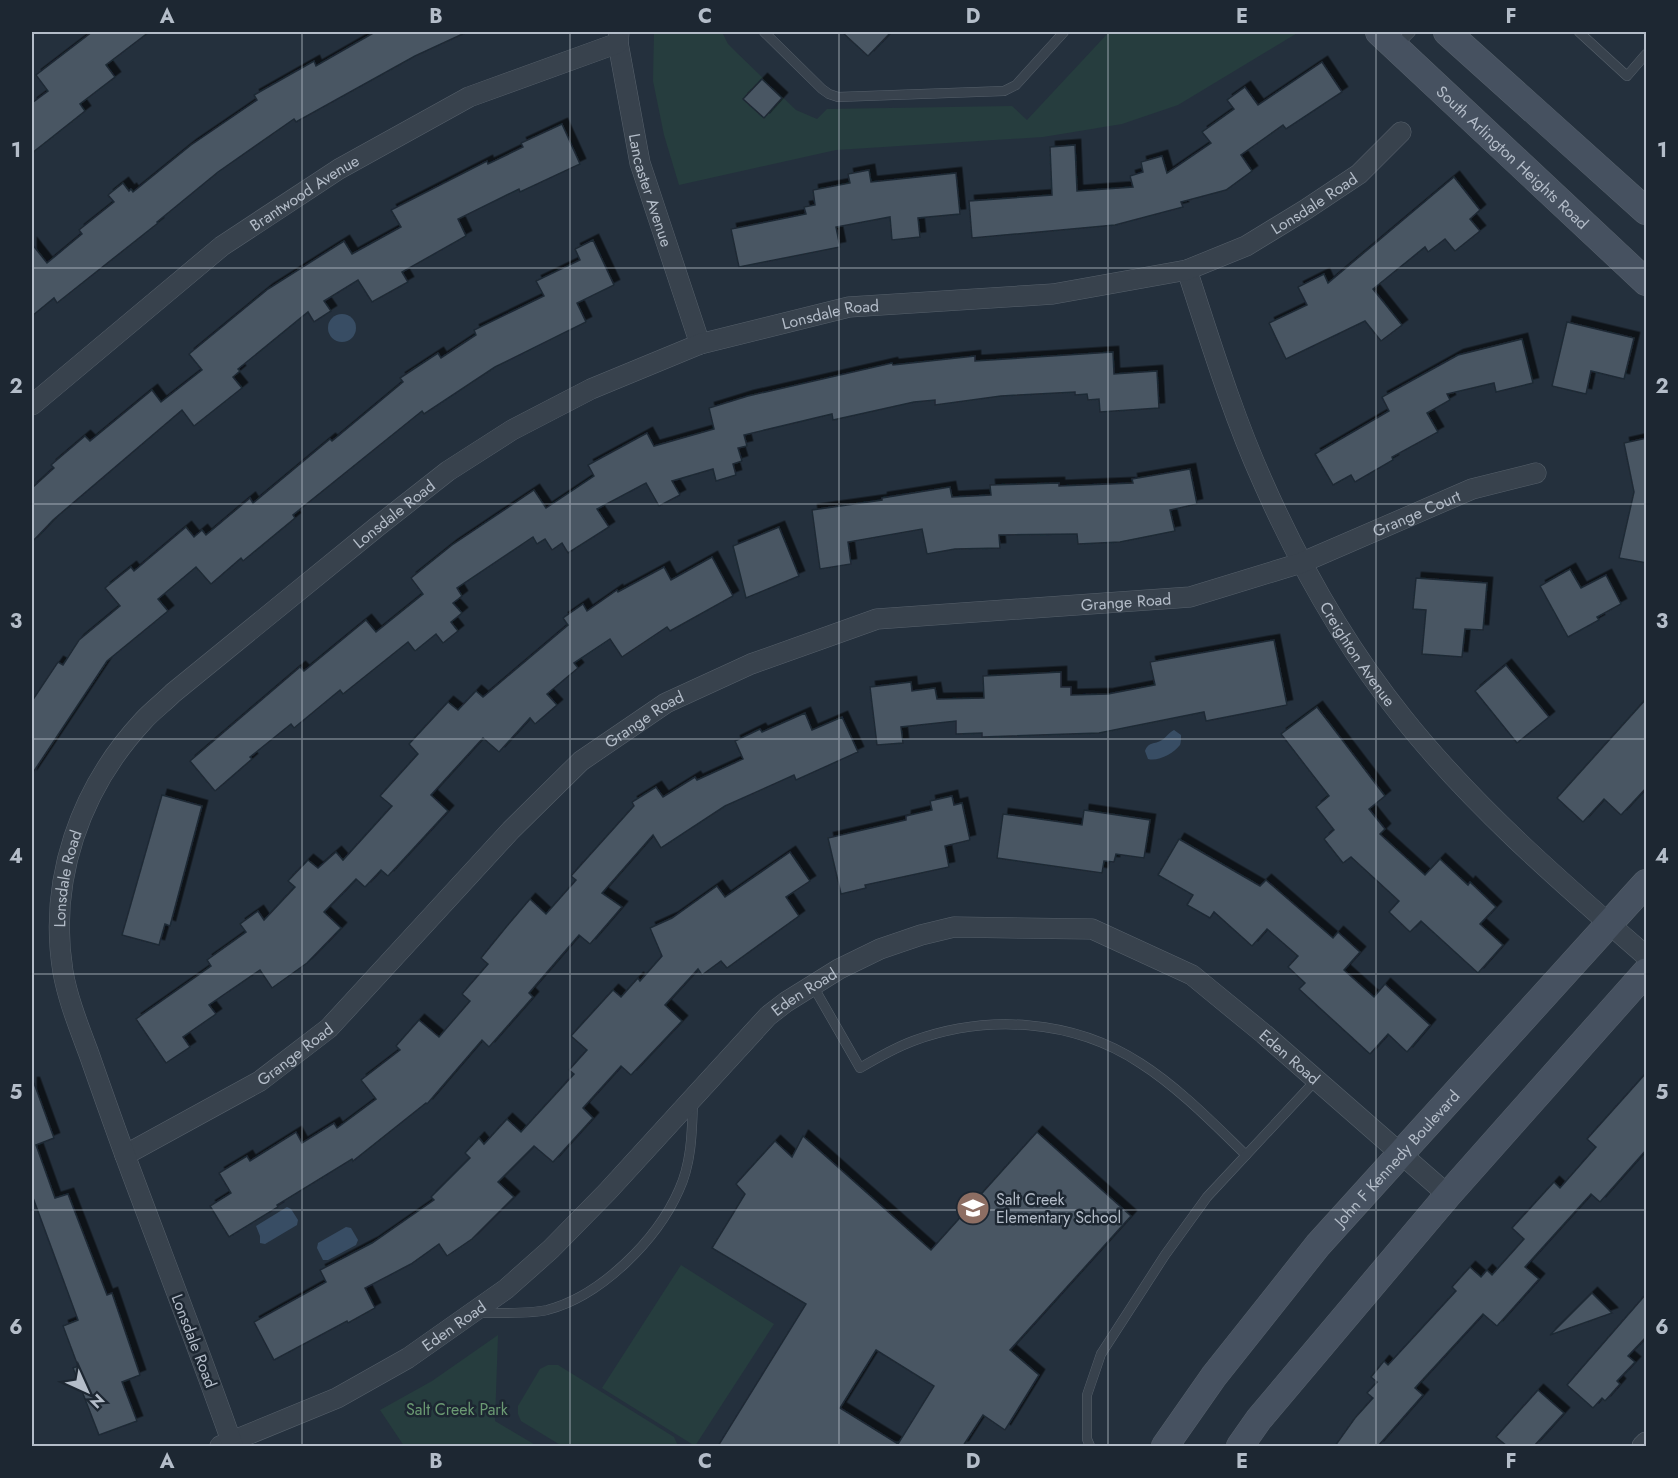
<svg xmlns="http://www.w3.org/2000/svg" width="1678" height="1478" viewBox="0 0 1678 1478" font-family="Jost,sans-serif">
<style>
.green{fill:#263d3e}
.water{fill:#384d64}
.building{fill:#485664;stroke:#1f2934;stroke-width:1.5;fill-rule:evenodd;filter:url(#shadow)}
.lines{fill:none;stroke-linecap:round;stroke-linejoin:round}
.lane-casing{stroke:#56606b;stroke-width:10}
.street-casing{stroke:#56606b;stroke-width:21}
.secondary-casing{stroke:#56606b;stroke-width:28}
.lane{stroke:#38424d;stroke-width:9}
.street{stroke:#38424d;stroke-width:20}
.secondary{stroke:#465160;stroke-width:27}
.grid{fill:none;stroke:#b4bdc9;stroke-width:1.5;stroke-opacity:0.55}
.labels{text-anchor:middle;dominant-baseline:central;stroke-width:5;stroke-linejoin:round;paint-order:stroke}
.street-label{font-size:16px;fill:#b4bdc9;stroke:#1d2732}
.poi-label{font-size:16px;fill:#b4bdc9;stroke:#1d2732;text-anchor:start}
.park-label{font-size:16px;fill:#6b9a73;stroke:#1d2732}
.neatline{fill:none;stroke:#b4bdc9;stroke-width:2}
.grid-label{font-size:20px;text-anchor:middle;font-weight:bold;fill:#b4bdc9}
</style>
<defs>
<filter id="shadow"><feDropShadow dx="5.5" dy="-5.5" stdDeviation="0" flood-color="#0009"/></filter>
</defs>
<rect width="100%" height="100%" fill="#24303d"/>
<g class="green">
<path d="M 654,32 L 722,32 L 728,44 L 736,52 L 796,110 L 817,119 L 827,109 L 1012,106 L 1027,120 L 1109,32 L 1299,32 L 1178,105 L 1122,124 L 1043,137 L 836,150 L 679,185 L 664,135 L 653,81 Z"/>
<path d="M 681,1265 L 774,1324 L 695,1446 L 602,1388 Z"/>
<path d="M 498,1335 L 495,1421 L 537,1446 L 404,1446 L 380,1410 L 432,1381 Z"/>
<path d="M 548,1365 L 558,1365 L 674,1437 L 678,1446 L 562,1446 L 521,1421 L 518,1414 L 518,1406 L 540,1369 Z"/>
</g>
<g class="water">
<circle cx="342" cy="328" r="14"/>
<path d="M 1174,730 L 1181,735 C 1181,738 1181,743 1180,745 C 1174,753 1158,762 1148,759 L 1145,751 C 1149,741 1154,745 1162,740 C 1167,737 1168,733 1174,730 Z"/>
<path d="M 287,1207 L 291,1209 L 298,1220 L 297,1225 L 265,1244 L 260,1243 L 260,1236 L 256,1226 Z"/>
<path d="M 346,1227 L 351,1228 L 358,1240 L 356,1245 L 328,1260 L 323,1260 L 317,1248 L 318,1243 Z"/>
</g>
<g class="building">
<path d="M 92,32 L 149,32 L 106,65 L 115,77 L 80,104 L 85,111 L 32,153 L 32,103 L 48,91 L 36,75 Z"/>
<path d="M 375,32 L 467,32 L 415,56 L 296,122 L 294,119 L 218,172 L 157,222 L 158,223 L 57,303 L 54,298 L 32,316 L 32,244 L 47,263 L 82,234 L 79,230 L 114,202 L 108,195 L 123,183 L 129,191 L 131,189 L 133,192 L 191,145 L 257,100 L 254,95 L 314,61 L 316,66 Z"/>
<path d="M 842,32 L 891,32 L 868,56 Z"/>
<path d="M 1322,62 L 1342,92 L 1286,129 L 1283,125 L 1241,155 L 1252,171 L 1226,190 L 1181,202 L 1183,207 L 1115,225 L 972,238 L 969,201 L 1052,195 L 1050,147 L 1075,145 L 1077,191 L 1133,187 L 1130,176 L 1143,172 L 1141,162 L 1162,156 L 1167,173 L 1211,143 L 1202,132 L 1234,109 L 1227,100 L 1245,87 L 1258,105 Z"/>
<path d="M 762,79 L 782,98 L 764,118 L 743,99 Z"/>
<path d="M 562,124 L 580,164 L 520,192 L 519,189 L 458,219 L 466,236 L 402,272 L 408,282 L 372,302 L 358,280 L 324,301 L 331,311 L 314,322 L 308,312 L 238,369 L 240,371 L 233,377 L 242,388 L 194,426 L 182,410 L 53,520 L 32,542 L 32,488 L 54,468 L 51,465 L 85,436 L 90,441 L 152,390 L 161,402 L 202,370 L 189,354 L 268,289 L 344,241 L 352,254 L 401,227 L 391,210 L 487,161 L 488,164 L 523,147 L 521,143 Z"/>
<path d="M 869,170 L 871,182 L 956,173 L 960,214 L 918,218 L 920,237 L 892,240 L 890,217 L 836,227 L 840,247 L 739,267 L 731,229 L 806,214 L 804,207 L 815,205 L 813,190 L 850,183 L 848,174 Z"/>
<path d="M 1454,177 L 1480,210 L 1470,219 L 1480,231 L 1455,251 L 1445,239 L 1428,252 L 1425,247 L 1373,289 L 1402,325 L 1381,341 L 1365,321 L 1286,359 L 1269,323 L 1307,305 L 1298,287 L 1324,274 L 1328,283 Z"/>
<path d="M 593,240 L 614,285 L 577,303 L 586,322 L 495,367 L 424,414 L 422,411 L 293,515 L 295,518 L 243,561 L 241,558 L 211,584 L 196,567 L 158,599 L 168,611 L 107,661 L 32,774 L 32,701 L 58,662 L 63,665 L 79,640 L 120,606 L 105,588 L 131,567 L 134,571 L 186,527 L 194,537 L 202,530 L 206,535 L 250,498 L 253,503 L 330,439 L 332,441 L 403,382 L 400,378 L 438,353 L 441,358 L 476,335 L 474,330 L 544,296 L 536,281 L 580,260 L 575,249 Z"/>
<path d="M 1567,322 L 1634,338 L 1624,379 L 1591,371 L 1586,394 L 1552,386 Z"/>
<path d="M 1522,339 L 1533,383 L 1496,392 L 1494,383 L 1447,394 L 1450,400 L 1427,413 L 1438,432 L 1392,457 L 1393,460 L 1355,482 L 1351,475 L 1333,485 L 1315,454 L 1389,411 L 1382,397 L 1458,355 Z"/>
<path d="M 1113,352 L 1114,374 L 1157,371 L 1159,408 L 1100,412 L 1099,399 L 1088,400 L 1087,394 L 1075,395 L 1075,392 L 1001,396 L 935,405 L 935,400 L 914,402 L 833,420 L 832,414 L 744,435 L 747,446 L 738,448 L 742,461 L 733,464 L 736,475 L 716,481 L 713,469 L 672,481 L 680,495 L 659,506 L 646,483 L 597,509 L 609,527 L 568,553 L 562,543 L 552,550 L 545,539 L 537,544 L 533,537 L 457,588 L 462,596 L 453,603 L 462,613 L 451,622 L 458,631 L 443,643 L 436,634 L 415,651 L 408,642 L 343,694 L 340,690 L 294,728 L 291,724 L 250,757 L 252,759 L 215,791 L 190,761 L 300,667 L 304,671 L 366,620 L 376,632 L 423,594 L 411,578 L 452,545 L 534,490 L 546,508 L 594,476 L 588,465 L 647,433 L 654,446 L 714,429 L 709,408 L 748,396 L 892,363 L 893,365 L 975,356 L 975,361 Z"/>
<path d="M 1647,438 L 1647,563 L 1619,558 L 1634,492 L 1624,443 Z"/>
<path d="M 1190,469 L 1197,504 L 1170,510 L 1175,531 L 1120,542 L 1078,544 L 1077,534 L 999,535 L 1000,548 L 955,549 L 927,554 L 922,529 L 848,542 L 851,564 L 820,569 L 812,510 L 882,500 L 882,498 L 950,487 L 952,497 L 991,495 L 990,485 L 1059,483 L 1059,486 L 1133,483 L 1132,479 Z"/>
<path d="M 779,527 L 799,576 L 746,598 L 733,546 Z"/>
<path d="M 712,557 L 733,596 L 670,631 L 667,627 L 622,657 L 610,639 L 574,663 L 578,668 L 547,694 L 557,705 L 535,724 L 530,718 L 499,752 L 483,738 L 431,795 L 448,811 L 388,876 L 381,870 L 365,887 L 356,879 L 324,912 L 341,928 L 307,963 L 272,988 L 260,970 L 209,1005 L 216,1014 L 183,1037 L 190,1047 L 166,1063 L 136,1019 L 211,966 L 207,960 L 246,932 L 240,924 L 258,911 L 264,920 L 295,887 L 288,881 L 308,860 L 318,868 L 336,852 L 343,860 L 392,806 L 380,796 L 418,754 L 409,744 L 448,702 L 458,710 L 476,691 L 483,697 L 568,625 L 563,618 L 583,604 L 587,611 L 617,590 L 618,592 L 664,567 L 671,580 Z"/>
<path d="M 1570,569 L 1581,588 L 1606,575 L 1621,604 L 1597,617 L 1599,620 L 1568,637 L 1540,586 Z"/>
<path d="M 1416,578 L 1487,583 L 1483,630 L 1465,629 L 1462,657 L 1422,654 L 1426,610 L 1413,609 Z"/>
<path d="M 1274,640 L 1287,705 L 1206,721 L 1204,712 L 1099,733 L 982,737 L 982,733 L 956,734 L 956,721 L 901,727 L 903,743 L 877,745 L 870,687 L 911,682 L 912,691 L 935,688 L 937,699 L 984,698 L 983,676 L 1061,672 L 1061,687 L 1071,687 L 1071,695 L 1108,694 L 1155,685 L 1150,662 Z"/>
<path d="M 1506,665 L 1549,717 L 1517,743 L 1475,691 Z"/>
<path d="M 1647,698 L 1647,787 L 1621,815 L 1604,799 L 1583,822 L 1557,798 Z"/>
<path d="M 1317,707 L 1385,796 L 1369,809 L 1385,829 L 1380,834 L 1425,875 L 1440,859 L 1468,885 L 1470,882 L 1496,907 L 1480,924 L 1503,945 L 1478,973 L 1421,921 L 1410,932 L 1389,912 L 1399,901 L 1351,857 L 1343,863 L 1324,839 L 1334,830 L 1316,807 L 1329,796 L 1281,734 Z"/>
<path d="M 805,713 L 812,730 L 842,717 L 858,752 L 796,780 L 794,775 L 725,806 L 661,848 L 653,835 L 602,893 L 622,907 L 590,944 L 579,935 L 529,993 L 533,997 L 489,1047 L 482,1040 L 427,1104 L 426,1103 L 353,1161 L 352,1159 L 277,1205 L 278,1207 L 229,1237 L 210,1206 L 231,1193 L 219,1173 L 247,1156 L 250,1161 L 296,1132 L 302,1143 L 334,1123 L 337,1128 L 376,1099 L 361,1080 L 400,1050 L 396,1046 L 419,1020 L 439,1037 L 470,1001 L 462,994 L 488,964 L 481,958 L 507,926 L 530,899 L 546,914 L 576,880 L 571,876 L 634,806 L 632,802 L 656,787 L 663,797 L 695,777 L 697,780 L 743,759 L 735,741 L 760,729 L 762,732 Z"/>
<path d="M 162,795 L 202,806 L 170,926 L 165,924 L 159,945 L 122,935 Z"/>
<path d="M 952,796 L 954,805 L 962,803 L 970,840 L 945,846 L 949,867 L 865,885 L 866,888 L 841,894 L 828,838 L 906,820 L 906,816 L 932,810 L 930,801 Z"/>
<path d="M 1084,810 L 1150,820 L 1144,858 L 1116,854 L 1114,862 L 1104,861 L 1102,873 L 997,858 L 1003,814 L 1082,825 Z"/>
<path d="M 1179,839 L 1260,886 L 1266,880 L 1333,938 L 1338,932 L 1360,952 L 1344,970 L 1374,997 L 1385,984 L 1430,1025 L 1407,1052 L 1388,1034 L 1370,1054 L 1299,989 L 1305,983 L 1288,967 L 1298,956 L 1267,929 L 1252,946 L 1214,912 L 1210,918 L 1187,905 L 1193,895 L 1158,875 Z"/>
<path d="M 790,852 L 810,881 L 786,897 L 799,916 L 727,968 L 721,961 L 702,975 L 698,969 L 665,1005 L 682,1021 L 631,1075 L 621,1066 L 583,1108 L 593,1118 L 553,1162 L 534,1146 L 498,1182 L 514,1197 L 472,1239 L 447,1256 L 439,1244 L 411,1264 L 365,1288 L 375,1308 L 348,1323 L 347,1321 L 274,1360 L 254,1322 L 326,1282 L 320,1270 L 372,1243 L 434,1200 L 431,1197 L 470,1158 L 465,1153 L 479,1138 L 484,1144 L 507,1119 L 521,1132 L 574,1074 L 569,1070 L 587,1050 L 571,1036 L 613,990 L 621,997 L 638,978 L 640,981 L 662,956 L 650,928 L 672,918 L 717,886 L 725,897 Z"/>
<path d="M 1647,1072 L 1647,1149 L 1600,1202 L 1591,1194 L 1525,1267 L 1539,1279 L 1497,1326 L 1483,1314 L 1415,1388 L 1423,1395 L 1378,1446 L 1335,1446 L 1355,1418 L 1373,1398 L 1367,1393 L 1377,1382 L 1371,1377 L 1384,1361 L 1388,1365 L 1456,1291 L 1452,1287 L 1470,1267 L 1481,1277 L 1487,1270 L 1492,1275 L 1524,1239 L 1512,1228 L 1554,1182 L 1560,1188 L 1596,1147 L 1587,1139 Z"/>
<path d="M 32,1083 L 34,1083 L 54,1138 L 36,1145 L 55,1198 L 68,1194 L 107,1295 L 112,1293 L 140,1375 L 122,1382 L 137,1421 L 99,1435 L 73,1368 L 78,1366 L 63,1326 L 78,1320 L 32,1195 Z"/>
<path d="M 1037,1132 L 1131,1216 L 1010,1350 L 1039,1375 L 1005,1430 L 983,1415 L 963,1446 L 718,1446 L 806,1304 L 712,1248 L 745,1194 L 736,1184 L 775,1141 L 792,1157 L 803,1136 L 931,1250 ZM 876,1350 L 934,1386 L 898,1444 L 840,1408 Z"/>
<path d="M 1592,1293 L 1612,1313 L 1550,1335 Z"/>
<path d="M 1647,1293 L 1647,1336 L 1628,1356 L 1635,1362 L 1617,1381 L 1620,1384 L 1605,1401 L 1602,1398 L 1593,1408 L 1567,1385 Z"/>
<path d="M 1538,1390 L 1564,1413 L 1534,1446 L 1507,1446 L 1496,1437 Z"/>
</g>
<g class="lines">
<defs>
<g id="lane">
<path d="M 764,32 L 822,89 L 829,94 L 838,97 L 1004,91 L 1016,85 L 1064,32"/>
<path d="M 1579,32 L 1627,76 L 1646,54"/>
<path d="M 1398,45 L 1411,32"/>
<path d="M 813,986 L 860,1068 C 877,1058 894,1048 913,1041 C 987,1014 1073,1019 1140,1063 C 1178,1087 1214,1124 1246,1155"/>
<path d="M 479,1313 C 498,1313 530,1314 547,1310 C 601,1296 657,1240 679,1190 C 692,1162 692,1130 693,1101"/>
<path d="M 1090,1446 L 1087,1439 L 1087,1395 L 1101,1354 L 1165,1255 L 1207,1197 L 1316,1080"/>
</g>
<g id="street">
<path id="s1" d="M 619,32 L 618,43 L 640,163 L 700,344"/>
<path id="s2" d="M 1187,270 C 1210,340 1232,413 1262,480 C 1299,564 1345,646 1403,718 C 1474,807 1561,882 1646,956"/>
<path id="s3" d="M 32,405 L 222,246 L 339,169 L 469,97 L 618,43"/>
<path id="s4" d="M 125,1155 L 260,1081 L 329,1028 L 511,830 L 581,761 L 666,703 L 751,664 L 877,619 L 1190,597 L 1301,563 L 1472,489 L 1536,473"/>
<path id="s5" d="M 220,1446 L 337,1398 L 408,1358 L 506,1289 L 551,1249 L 607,1192 L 768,1016 L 786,1002 L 839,969 L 880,949 L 921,935 L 954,927 L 1092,929 L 1192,975 L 1264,1034 L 1448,1195"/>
<path id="s6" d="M 233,1446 C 201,1355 166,1265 132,1174 C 117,1134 103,1094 89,1054 C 79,1027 68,1000 63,972 C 48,880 80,789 143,721 C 152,711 163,703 173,693 L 378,526 L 448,471 L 512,430 L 591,389 L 700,344 L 849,307 L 1053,294 L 1187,270 L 1246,246 L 1305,210 L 1359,174 L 1401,132"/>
<path d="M 1642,1446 L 1646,1442"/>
</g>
<g id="secondary">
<path id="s7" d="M 1379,32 L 1646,282"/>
<path d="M 1447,32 L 1646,211"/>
<path id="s8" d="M 1165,1446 L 1214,1376 L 1318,1245 L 1646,883"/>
<path d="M 1240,1446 L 1259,1419 L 1448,1195 L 1646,972"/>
</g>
</defs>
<use href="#lane" class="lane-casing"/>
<use href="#street" class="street-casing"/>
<use href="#secondary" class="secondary-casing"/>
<use href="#lane" class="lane"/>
<use href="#street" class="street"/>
<use href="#secondary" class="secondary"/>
</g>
<path class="grid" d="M 302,32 L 302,1446M 570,32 L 570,1446M 839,32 L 839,1446M 1108,32 L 1108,1446M 1376,32 L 1376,1446M 32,268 L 1646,268M 32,504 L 1646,504M 32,739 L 1646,739M 32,974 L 1646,974M 32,1210 L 1646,1210"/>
<defs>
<symbol id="school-disc" viewBox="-11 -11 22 22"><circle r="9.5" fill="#8d6e63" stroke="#1d2732"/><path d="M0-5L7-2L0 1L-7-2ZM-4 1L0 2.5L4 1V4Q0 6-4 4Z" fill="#fff"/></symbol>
</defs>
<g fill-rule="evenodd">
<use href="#school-disc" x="954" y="1189" width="38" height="38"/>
</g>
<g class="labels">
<g class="street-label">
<text stroke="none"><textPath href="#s7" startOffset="183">South Arlington Heights Road</textPath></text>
<text stroke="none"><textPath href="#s1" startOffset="162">Lancaster Avenue</textPath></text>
<text stroke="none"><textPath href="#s3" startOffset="346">Brantwood Avenue</textPath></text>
<text stroke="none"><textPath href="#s6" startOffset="2092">Lonsdale Road</textPath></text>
<text stroke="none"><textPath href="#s6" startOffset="1588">Lonsdale Road</textPath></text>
<text stroke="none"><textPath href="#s4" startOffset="1494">Grange Court</textPath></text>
<text stroke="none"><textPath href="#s6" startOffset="1102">Lonsdale Road</textPath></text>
<text stroke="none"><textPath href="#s4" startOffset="1188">Grange Road</textPath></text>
<text stroke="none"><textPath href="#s2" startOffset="422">Creighton Avenue</textPath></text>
<text stroke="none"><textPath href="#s4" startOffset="684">Grange Road</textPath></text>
<text stroke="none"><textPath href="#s6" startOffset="598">Lonsdale Road</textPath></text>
<text stroke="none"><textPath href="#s5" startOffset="750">Eden Road</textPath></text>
<text stroke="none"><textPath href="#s4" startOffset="198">Grange Road</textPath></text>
<text stroke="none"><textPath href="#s5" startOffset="1290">Eden Road</textPath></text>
<text stroke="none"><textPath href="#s8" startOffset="370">John F Kennedy Boulevard</textPath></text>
<text stroke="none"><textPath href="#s5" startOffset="264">Eden Road</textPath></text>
<text transform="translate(194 1341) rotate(69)">Lonsdale Road</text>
</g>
<g class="poi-label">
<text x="996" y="1199">Salt Creek<tspan x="996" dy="18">Elementary School</tspan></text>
</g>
<g class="park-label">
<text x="457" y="1409">Salt Creek Park</text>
</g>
</g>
<rect width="1678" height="1478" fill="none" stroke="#1d2732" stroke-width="66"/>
<g transform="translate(87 1391) rotate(135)" stroke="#1d2732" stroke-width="4.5" paint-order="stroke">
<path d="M0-4.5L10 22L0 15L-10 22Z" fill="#b4bdc9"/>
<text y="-9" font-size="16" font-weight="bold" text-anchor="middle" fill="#b4bdc9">N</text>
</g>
<rect x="33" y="33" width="1612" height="1412" class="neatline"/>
<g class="grid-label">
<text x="167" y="23">A</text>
<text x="436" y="23">B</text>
<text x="705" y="23">C</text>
<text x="973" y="23">D</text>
<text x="1242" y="23">E</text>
<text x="1511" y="23">F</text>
<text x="16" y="157">1</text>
<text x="1662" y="157">1</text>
<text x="16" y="393">2</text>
<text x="1662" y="393">2</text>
<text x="16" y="628">3</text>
<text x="1662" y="628">3</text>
<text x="16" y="863">4</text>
<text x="1662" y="863">4</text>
<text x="16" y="1099">5</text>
<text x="1662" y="1099">5</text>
<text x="16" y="1334">6</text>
<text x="1662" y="1334">6</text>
<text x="167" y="1468">A</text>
<text x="436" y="1468">B</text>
<text x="705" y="1468">C</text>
<text x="973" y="1468">D</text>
<text x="1242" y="1468">E</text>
<text x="1511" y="1468">F</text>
</g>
</svg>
